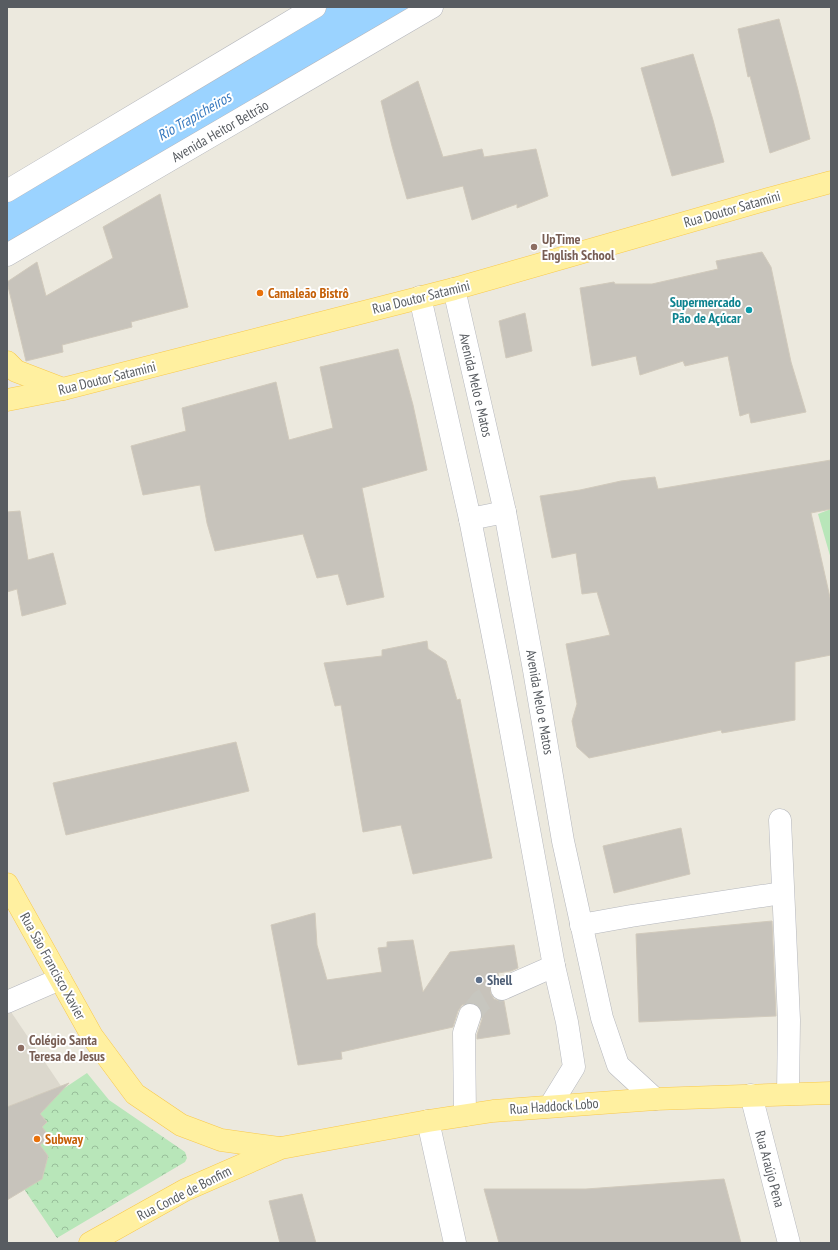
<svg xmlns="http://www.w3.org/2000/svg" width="838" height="1250" viewBox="0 0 838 1250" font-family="'PT Sans Narrow',sans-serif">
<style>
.education{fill:#dcd8cd}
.forest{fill:url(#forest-crowns)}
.pitch{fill:#b8e6b9}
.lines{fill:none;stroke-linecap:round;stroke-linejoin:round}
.river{stroke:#9bd3ff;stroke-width:54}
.building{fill:#c7c3bb;stroke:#d1cabc}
.minor-tunnel{stroke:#c7c6bf;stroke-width:22;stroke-dasharray:22 11;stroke-linecap:butt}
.minor-casing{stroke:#b5b7bd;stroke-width:23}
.major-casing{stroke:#f9c94b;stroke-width:23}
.minor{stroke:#fff;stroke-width:22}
.major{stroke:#fff0a0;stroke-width:22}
.education-dot{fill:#8d6e63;stroke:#fff;stroke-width:1.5}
.food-dot{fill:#e8710a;stroke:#fff;stroke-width:1.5}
.culture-dot{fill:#0f9aa8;stroke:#fff;stroke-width:1.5}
.service-dot{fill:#5c6f8a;stroke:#fff;stroke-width:1.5}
.labels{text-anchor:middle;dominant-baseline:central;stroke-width:4;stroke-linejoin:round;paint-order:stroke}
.street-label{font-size:14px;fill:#585c61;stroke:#fff}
.education-label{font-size:14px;font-weight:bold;fill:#785e54;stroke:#fff;text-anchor:start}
.food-label{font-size:14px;font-weight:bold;fill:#c56008;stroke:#fff;text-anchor:start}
.culture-label{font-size:14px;font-weight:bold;fill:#0d838f;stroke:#fff;text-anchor:end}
.service-label{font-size:14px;font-weight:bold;fill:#4e5e75;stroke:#fff;text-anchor:start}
.water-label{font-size:15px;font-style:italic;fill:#3679bf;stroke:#fff}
</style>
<defs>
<pattern id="forest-crowns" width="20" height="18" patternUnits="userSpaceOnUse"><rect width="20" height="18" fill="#b8e6b9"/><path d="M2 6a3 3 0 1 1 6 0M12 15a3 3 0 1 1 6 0" fill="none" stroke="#98be9a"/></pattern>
</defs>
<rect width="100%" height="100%" fill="#ece9de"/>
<path class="education" d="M 7,1006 L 63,1089 L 34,1096 L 7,1107 Z"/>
<path class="forest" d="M 87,1073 L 109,1100 L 185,1152 L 187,1158 L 185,1162 L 57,1238 L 24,1189 L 35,1175 L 44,1170 L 48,1156 L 40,1145 L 49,1138 L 42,1127 L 47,1122 L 40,1114 L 44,1110 L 34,1096 L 63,1089 Z"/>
<path class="pitch" d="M 831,509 L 831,559 L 818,514 Z"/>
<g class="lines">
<path class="river" d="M 7,226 L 382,7"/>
</g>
<g class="building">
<path d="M 779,19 L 798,90 L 810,139 L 770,153 L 750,76 L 748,77 L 738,29 Z"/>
<path d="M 693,54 L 713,120 L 724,162 L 672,176 L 641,68 Z"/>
<path d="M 418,81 L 443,157 L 482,149 L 484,157 L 536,149 L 548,196 L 517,208 L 517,204 L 472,220 L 463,186 L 407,199 L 392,146 L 381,101 Z"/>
<path d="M 160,194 L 188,307 L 131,322 L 132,327 L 62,345 L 63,352 L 26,361 L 7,282 L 37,262 L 46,296 L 113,258 L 103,227 Z"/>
<path d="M 762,252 L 771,267 L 791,362 L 806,412 L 751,423 L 749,413 L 740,416 L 728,356 L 685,366 L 683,361 L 640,375 L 636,356 L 592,366 L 580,288 L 614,282 L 615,284 L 652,284 L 718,269 L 716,261 Z"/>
<path d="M 525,313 L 532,351 L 506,358 L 499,321 Z"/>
<path d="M 398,349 L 413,405 L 427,470 L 362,488 L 384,597 L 347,605 L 338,574 L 317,578 L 303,534 L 215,551 L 207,523 L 200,485 L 143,495 L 131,446 L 186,431 L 182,408 L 276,382 L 289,440 L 333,428 L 320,367 Z"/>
<path d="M 831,460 L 831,509 L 811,513 L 831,602 L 831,655 L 795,662 L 795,720 L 722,733 L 721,730 L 589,758 L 577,747 L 572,721 L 577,704 L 566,644 L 610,635 L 597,592 L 582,594 L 576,553 L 552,558 L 540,496 L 580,490 L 621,481 L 655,477 L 658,489 Z"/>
<path d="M 20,511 L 28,560 L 53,553 L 66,604 L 22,616 L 17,589 L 7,592 L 7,512 Z"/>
<path d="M 427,641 L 428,649 L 446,661 L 457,700 L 460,699 L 492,858 L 413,874 L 401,825 L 363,832 L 341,705 L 335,706 L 324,663 L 382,656 L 382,650 Z"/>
<path d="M 236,742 L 249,791 L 66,835 L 53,783 Z"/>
<path d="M 681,828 L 690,874 L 614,893 L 603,846 Z"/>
<path d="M 315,913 L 317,945 L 327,980 L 382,972 L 378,948 L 387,947 L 387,942 L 413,940 L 423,992 L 450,952 L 514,945 L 518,968 L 511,971 L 498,973 L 499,977 L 492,981 L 490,988 L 491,994 L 494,999 L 500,1001 L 504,1001 L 510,1034 L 477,1039 L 477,1035 L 482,1019 L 482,1012 L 479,1006 L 474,1003 L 468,1003 L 462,1005 L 458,1011 L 453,1027 L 341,1052 L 342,1059 L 298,1065 L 271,925 Z"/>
<path d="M 772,921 L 776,1016 L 639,1022 L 636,934 Z"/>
<path d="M 69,1083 L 40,1114 L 47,1122 L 42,1127 L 50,1137 L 40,1145 L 48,1156 L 42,1179 L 7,1200 L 7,1107 Z"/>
<path d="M 724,1179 L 741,1243 L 499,1243 L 484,1189 L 586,1189 Z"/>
<path d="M 302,1194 L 316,1243 L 280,1243 L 269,1201 Z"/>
</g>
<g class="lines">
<path class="minor-tunnel" d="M 470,1015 L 481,1001 L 502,989"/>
<defs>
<g id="minor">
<path d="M 7,191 L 315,7"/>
<path d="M 7,255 L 432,7"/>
<path d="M 454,289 L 505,512 L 534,670 L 563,841 L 602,1018 L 618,1065 L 655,1099"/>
<path d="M 420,297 L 470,519 L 501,677 L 554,966 L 567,1022 L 574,1067 L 550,1106"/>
<path d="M 470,519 L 505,512"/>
<path d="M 780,820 L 789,1020 L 788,1094"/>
<path d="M 581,925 L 631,916 L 782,893"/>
<path d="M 502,989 L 554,966"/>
<path d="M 7,1002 L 60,979"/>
<path d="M 751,1095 L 789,1243"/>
<path d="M 465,1115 L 464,1033 L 470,1015"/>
<path d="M 428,1121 L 455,1243"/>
</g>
<g id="major">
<path d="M 7,362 L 16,371 L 63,389"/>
<path d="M 7,400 L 63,389 L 454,289 L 761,201 L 831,182"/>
<path d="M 7,884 L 92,1036 L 135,1094 L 181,1125 L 221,1140 L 279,1148"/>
<path d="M 90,1243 L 185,1190 L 281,1148 L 428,1121 L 493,1111 L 655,1099 L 831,1093"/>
</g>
</defs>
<use href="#minor" class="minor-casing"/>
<use href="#major" class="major-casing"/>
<use href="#minor" class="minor"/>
<use href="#major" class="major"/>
</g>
<g class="education-dot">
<circle cx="534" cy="247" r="4"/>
<circle cx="21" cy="1048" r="4"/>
</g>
<g class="food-dot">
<circle cx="260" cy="293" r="4"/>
<circle cx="37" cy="1139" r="4"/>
</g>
<circle class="culture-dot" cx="749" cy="310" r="4"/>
<circle class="service-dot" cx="479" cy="980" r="4"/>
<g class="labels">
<g class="street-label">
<text transform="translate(220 131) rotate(-30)">Avenida Heitor Beltrão</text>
<text transform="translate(732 209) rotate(-16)">Rua Doutor Satamini</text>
<text transform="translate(421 297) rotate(-14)">Rua Doutor Satamini</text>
<text transform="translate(107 378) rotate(-14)">Rua Doutor Satamini</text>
<text transform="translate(476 385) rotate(77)">Avenida Melo e Matos</text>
<text transform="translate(540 702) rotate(80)">Avenida Melo e Matos</text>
<text transform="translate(53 966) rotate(61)">Rua São Francisco Xavier</text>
<text transform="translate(554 1106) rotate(-4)">Rua Haddock Lobo</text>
<text transform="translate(770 1169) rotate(75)">Rua Araújo Pena</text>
<text transform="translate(184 1193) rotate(-27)">Rua Conde de Bonfim</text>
</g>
<g class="education-label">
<text x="542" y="239">UpTime<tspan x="542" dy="16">English School</tspan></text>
<text x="29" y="1040">Colégio Santa<tspan x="29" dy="16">Teresa de Jesus</tspan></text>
</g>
<g class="food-label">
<text x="268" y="293">Camaleão Bistrô</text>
<text x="45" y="1139">Subway</text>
</g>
<g class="culture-label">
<text x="741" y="302">Supermercado<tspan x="741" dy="16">Pão de Açúcar</tspan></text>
</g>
<g class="service-label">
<text x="487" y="980">Shell</text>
</g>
<g class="water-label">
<text transform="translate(194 116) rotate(-30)">Rio Trapicheiros</text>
</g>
</g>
<rect width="838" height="1250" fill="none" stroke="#585c61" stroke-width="16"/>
</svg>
